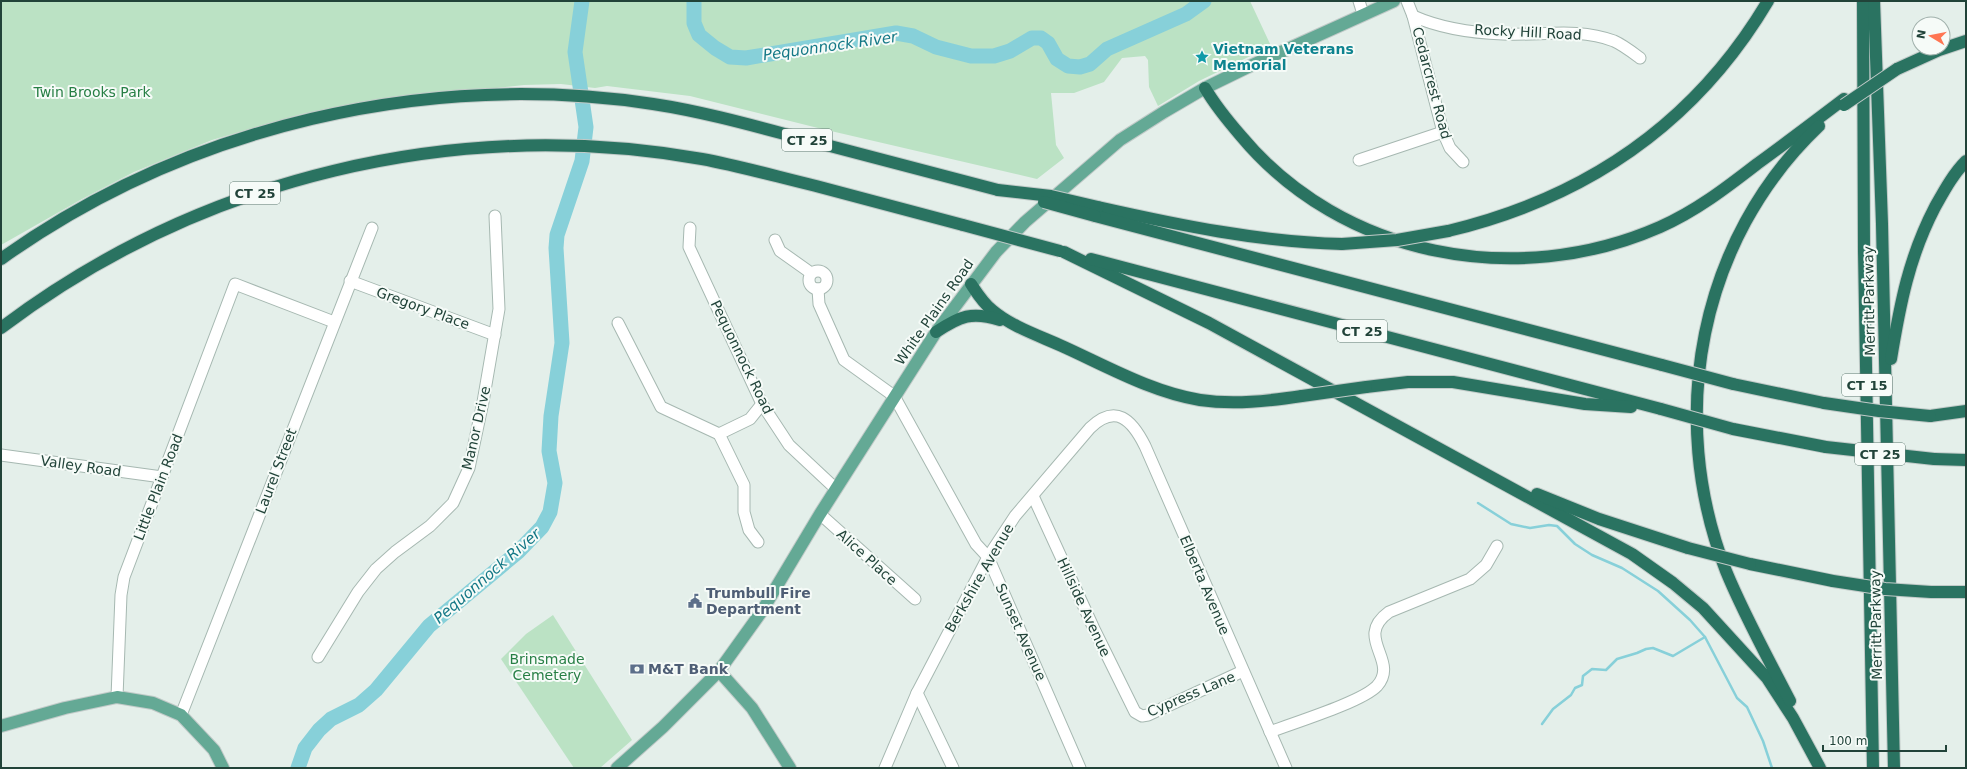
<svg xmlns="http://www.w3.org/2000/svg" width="1967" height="769" viewBox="0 0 1967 769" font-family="'DejaVu Sans',sans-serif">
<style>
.green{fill:#bbe2c4}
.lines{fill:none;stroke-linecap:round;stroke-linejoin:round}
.stream{stroke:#87d0d9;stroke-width:2.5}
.river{stroke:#87d0d9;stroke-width:15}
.minor-casing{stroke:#a6b8b1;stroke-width:13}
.major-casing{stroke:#c1cac8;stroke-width:14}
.highway-casing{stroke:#c1cac8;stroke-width:14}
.minor{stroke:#fff;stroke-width:11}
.major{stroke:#64a995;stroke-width:12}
.highway{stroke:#2a7361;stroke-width:12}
.highway-bridge-casing{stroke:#c1cac8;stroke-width:14;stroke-linecap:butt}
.highway-bridge{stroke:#2a7361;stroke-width:12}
.labels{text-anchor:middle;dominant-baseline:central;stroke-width:4;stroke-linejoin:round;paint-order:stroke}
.shield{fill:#f6fbf8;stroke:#617a72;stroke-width:1}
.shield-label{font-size:13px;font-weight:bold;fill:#214339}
.street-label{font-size:14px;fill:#214339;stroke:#f6fbf8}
.culture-label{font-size:14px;font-weight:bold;fill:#0d838f;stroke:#f6fbf8;text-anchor:start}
.park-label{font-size:14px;fill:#277f45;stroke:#f6fbf8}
.service-label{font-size:14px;font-weight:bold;fill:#4e5e75;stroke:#f6fbf8;text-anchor:start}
.water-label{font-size:15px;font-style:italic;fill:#147886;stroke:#f6fbf8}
</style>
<rect width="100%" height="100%" fill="#e4efea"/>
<g class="green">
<path d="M 1,1 L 1250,1 L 1271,46 L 1199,81 L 1158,106 L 1149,87 L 1148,60 L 1145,56 L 1122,58 L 1104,82 L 1074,93 L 1051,93 L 1056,145 L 1064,158 L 1037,179 L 818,128 L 690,96 L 607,86 L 595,88 L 561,84 L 524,85 L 363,103 L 302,114 L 212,140 L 134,172 L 82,199 L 1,245 Z"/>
<path d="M 553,615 L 632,740 L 600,768 L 574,768 L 501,659 L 526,634 Z"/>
</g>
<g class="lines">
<g class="stream">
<path d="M 1478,503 L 1511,524 L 1530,528 L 1549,525 L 1557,526 L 1575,544 L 1592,555 L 1622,568 L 1658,591 L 1690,620 L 1705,637 L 1737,698 L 1747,707 L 1763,741 L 1772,768"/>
<path d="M 1542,724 L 1553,709 L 1571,695 L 1575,688 L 1582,685 L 1583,676 L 1592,669 L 1606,670 L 1617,659 L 1637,653 L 1646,649 L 1653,648 L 1673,656 L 1705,637"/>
</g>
<g class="river">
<path d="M 694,1 L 694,23 L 699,35 L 715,48 L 730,57 L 746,58 L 896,33 L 913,36 L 936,47 L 971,56 L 994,56 L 1010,51 L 1032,38 L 1041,38 L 1048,43 L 1057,59 L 1068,66 L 1080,67 L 1090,64 L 1107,49 L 1186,14 L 1204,1"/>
<path d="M 298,768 L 305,748 L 319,730 L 331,719 L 359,705 L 376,690 L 429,626 L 518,552 L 542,527 L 550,512 L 555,483 L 549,451 L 551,416 L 562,343 L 556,248 L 557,235 L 582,161 L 586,127 L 575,52 L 582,1"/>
</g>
<defs>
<g id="minor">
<path d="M 1359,1 L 1363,14"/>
<path d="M 1407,1 L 1413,16 L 1443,132 L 1450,148 L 1463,162"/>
<path d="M 1413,16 C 1440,28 1474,33 1503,34 C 1541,36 1577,27 1614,41 C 1623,45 1632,52 1640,58"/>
<path d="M 1359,160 L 1443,132"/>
<path d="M 690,228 L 689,247 L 762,404 L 789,445 L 836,489"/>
<path d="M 775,240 L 780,251 L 811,273"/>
<circle cx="818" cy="280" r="9"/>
<path d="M 350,281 L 495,335"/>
<path d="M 818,289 L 819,304 L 844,360 L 894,396 L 976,544 L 988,557 L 1080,768"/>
<path d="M 618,323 L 661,407 L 719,434"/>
<path d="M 1,455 L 162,477"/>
<path d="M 1033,496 L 1095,631 L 1135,712 L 1142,716 L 1148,715 L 1243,671"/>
<path d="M 820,514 L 915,599"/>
<path d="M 758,542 L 749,530 L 744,512 L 744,485 L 719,434 L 750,419 L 762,404"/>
<path d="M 318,657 L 358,592 L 376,569 L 395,552 L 430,526 L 453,503 L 469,468 L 483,402 L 499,309 L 495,216"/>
<path d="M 917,693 L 953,768"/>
<path d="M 117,697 L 121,595 L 124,577 L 235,284 L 334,322"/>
<path d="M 181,715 L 372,228"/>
<path d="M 1270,732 C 1293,723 1362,702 1377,686 C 1400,660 1353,638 1389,612 L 1470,579 L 1486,565 L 1497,546"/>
<path d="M 885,768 L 917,693 L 988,557 L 1015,516 L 1090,428 C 1116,403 1132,420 1145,446 L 1286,768"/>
</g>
<g id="major">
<path d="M 719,671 L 752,708 L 790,768"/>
<path d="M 1,726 L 65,708 L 117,697 L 153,703 L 181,715 L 214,750 L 223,768"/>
<path d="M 617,768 L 663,727 L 719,671 L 762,611 L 820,514 L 936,332 L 996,252 L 1025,222 L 1120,140 L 1164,112 L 1205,88 L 1248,67 L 1394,1"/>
</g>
<g id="highway">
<path d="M 1863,1 L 1864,251 L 1873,768"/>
<path d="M 1874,1 L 1882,224 L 1894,768"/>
<path d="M 1897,69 L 1939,50 L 1966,41"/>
<path d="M 1205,88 C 1215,105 1228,121 1241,136 C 1342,257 1517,290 1660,227 C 1696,211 1726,188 1757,164 C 1786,143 1815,121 1844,99"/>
<path d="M 1098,207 C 1178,225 1260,242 1342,244"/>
<path d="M 1095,216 L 1662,365"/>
<path d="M 1448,231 C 1586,198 1695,124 1768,1"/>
<path d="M 1064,252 L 1209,323 L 1632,554 L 1673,583 L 1703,608 L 1767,678 L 1793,718 L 1820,768"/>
<path d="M 1,259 C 187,126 426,70 653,104 C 706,112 758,127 811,141 C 873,157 935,174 998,190"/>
<path d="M 1091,259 L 1661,409"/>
<path d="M 971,284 C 977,293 983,303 992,310 C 1012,327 1040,336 1064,347 C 1108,367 1152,392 1200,400 C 1234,405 1268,401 1302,396"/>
<path d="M 1,328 C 201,177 455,116 702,159 C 740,166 778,177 816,186 C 865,199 914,212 963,225"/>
<path d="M 936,332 C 960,316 972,311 1000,320"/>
<path d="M 1891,359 C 1900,304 1909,257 1935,207 C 1944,191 1953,174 1966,161"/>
<path d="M 1733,384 L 1824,403"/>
<path d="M 1366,387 L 1408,382 L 1453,382 L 1585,404 L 1631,407"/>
<path d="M 1930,416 L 1966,411"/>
<path d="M 1733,429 L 1826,447"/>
<path d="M 1934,459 L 1966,460"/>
<path d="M 1537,494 L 1599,519 L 1688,548"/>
<path d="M 1750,564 L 1833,581"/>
<path d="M 1931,592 L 1966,592"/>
<path d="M 1790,701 C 1768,658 1744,615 1726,571 C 1666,417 1699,240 1819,126"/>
</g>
</defs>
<use href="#minor" class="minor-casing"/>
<use href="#major" class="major-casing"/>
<use href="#highway" class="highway-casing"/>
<use href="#minor" class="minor"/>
<use href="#major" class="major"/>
<use href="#highway" class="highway"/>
<defs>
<g id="highway-bridge">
<path d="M 1844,105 L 1897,69"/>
<path d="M 998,190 L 1051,196 L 1098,207"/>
<path d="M 1044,202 L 1095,216"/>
<path d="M 963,225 L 1060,251"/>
<path d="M 1342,244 L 1397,240 L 1448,231"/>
<path d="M 1662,365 L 1733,384"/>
<path d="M 1302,396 L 1366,387"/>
<path d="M 1824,403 L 1879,411 L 1930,416"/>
<path d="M 1661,409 L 1733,429"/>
<path d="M 1826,447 L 1934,459"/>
<path d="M 1688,548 L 1750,564"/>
<path d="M 1833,581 L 1885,589 L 1931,592"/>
</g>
</defs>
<use href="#highway-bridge" class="highway-bridge-casing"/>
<use href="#highway-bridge" class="highway-bridge"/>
</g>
<defs>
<symbol id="sight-bare" viewBox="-9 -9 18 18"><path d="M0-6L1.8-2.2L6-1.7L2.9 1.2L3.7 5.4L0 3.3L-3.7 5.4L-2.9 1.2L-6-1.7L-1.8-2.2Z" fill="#0f9aa8" stroke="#f6fbf8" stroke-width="2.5" paint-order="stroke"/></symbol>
<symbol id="civic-bare" viewBox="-9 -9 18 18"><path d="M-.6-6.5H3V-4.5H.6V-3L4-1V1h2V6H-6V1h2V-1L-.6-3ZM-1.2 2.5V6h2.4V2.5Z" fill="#5c6f8a" stroke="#f6fbf8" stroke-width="2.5" paint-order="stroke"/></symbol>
<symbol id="bank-bare" viewBox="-9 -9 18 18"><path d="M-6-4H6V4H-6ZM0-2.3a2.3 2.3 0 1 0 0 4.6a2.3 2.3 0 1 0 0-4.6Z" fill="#5c6f8a" stroke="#f6fbf8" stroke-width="2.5" paint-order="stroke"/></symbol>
</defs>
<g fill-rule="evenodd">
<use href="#sight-bare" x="1192" y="47" width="20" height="20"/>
<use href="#civic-bare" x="685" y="591" width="20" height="20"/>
<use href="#bank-bare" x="627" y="659" width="20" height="20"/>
</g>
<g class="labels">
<g class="shield">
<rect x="782" y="129" width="50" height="22" rx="3"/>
<rect x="230" y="182" width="50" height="22" rx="3"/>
<rect x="1337" y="320" width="50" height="22" rx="3"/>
<rect x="1842" y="374" width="50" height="22" rx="3"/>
<rect x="1855" y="443" width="50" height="22" rx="3"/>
</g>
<g class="shield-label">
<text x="807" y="140">CT 25</text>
<text x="255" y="193">CT 25</text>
<text x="1362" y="331">CT 25</text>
<text x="1867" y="385">CT 15</text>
<text x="1880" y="454">CT 25</text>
</g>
<g class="street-label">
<text transform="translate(1528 32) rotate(3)">Rocky Hill Road</text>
<text transform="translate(1432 83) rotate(75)">Cedarcrest Road</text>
<text transform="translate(1869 301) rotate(-91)">Merritt Parkway</text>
<text transform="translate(423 308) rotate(20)">Gregory Place</text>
<text transform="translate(934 312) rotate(-55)">White Plains Road</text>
<text transform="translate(742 357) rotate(64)">Pequonnock Road</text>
<text transform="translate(476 428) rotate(-77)">Manor Drive</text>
<text transform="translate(81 466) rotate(8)">Valley Road</text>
<text transform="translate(276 471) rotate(-69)">Laurel Street</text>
<text transform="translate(158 487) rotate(-69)">Little Plain Road</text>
<text transform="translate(867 557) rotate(42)">Alice Place</text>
<text transform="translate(979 578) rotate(-60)">Berkshire Avenue</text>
<text transform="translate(1205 585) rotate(67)">Elberta Avenue</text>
<text transform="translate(1084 607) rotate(65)">Hillside Avenue</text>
<text transform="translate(1876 625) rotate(-91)">Merritt Parkway</text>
<text transform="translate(1021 632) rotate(66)">Sunset Avenue</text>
<text transform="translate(1191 694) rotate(-23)">Cypress Lane</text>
</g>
<g class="culture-label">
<text x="1213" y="49">Vietnam Veterans<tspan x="1213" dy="16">Memorial</tspan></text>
</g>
<g class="park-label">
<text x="92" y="92">Twin Brooks Park</text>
<text x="547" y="659">Brinsmade<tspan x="547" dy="16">Cemetery</tspan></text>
</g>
<g class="service-label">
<text x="706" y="593">Trumbull Fire<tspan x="706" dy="16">Department</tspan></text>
<text x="648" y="669">M&amp;T Bank</text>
</g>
<g class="water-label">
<text transform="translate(830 46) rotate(-8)">Pequonnock River</text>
<text transform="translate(487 576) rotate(-41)">Pequonnock River</text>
</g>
</g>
<rect width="1967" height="769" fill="none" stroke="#214339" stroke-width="4"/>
<g transform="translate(1931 36) rotate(280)"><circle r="19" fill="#f6fbf8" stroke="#a1b1ac"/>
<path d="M0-3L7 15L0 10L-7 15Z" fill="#ff7653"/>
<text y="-6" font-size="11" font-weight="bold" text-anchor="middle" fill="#214339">N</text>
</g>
<path d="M1823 745v6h123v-6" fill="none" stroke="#214339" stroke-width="2"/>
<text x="1829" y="745" font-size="12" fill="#214339" stroke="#f6fbf8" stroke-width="3" paint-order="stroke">100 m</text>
</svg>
